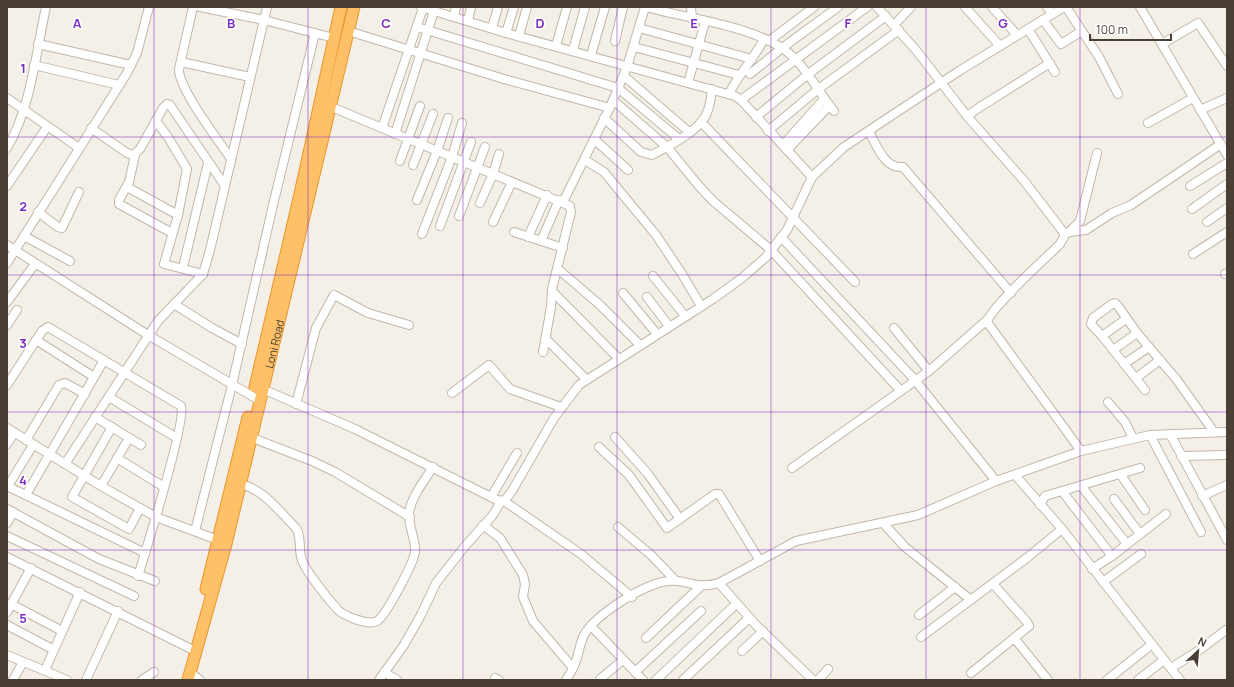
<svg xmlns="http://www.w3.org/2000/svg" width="1234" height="687" viewBox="0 0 1234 687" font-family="Manrope,sans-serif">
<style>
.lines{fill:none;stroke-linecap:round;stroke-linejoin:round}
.minor-casing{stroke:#c1b7a9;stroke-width:10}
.highway-casing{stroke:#e9952d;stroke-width:13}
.minor{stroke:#fff;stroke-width:8}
.highway{stroke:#ffc168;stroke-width:11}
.grid{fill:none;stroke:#7b2cbf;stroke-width:1;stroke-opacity:0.55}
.labels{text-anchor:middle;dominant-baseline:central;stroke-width:3.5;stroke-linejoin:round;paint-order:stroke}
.street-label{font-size:11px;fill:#493f35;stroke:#fff}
.grid-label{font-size:13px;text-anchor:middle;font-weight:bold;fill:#7b2cbf;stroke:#fff;stroke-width:3.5;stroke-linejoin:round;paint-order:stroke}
</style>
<rect width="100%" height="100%" fill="#f5f0e7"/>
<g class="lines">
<defs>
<g id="minor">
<path d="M 193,7 L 179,69 C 178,88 219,141 231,159"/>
<path d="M 200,7 L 264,20 L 334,38"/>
<path d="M 421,7 L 506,33 L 735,96 L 741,100 L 812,177"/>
<path d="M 646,7 C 688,19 759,26 791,55 C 808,70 819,93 834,111"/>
<path d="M 691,7 L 692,19"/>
<path d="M 877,7 L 916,50 L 967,116 L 1025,182 L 1064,233 L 1064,237 L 1060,244 C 1046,258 991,307 987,322 L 1081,451"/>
<path d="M 965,7 L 1000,46"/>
<path d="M 992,7 L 1017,35"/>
<path d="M 1047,7 L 1052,14"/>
<path d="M 1066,7 L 1099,57 L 1118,94"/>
<path d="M 1140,7 L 1227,155"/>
<path d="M 454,17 L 456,7"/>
<path d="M 1043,20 L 1061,44 L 1082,31"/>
<path d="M 468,21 L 471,7"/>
<path d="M 894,25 L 911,7"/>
<path d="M 417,27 L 618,88 L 679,139"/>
<path d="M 492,28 L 498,7"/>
<path d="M 639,28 L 752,59"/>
<path d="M 1028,29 L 1055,72"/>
<path d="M 348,31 L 504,79 L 610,108"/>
<path d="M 506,33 L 514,7"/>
<path d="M 519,36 L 527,7"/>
<path d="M 615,41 L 623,7"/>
<path d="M 769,41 L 814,7"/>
<path d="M 38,44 L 131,65"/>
<path d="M 1162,44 L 1198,23 L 1227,66"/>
<path d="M 556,46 L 567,7"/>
<path d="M 634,47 L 739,75"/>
<path d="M 573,50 L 585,7"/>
<path d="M 591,55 L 605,7"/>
<path d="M 181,62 L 250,77"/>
<path d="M 34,65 L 119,85"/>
<path d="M 750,74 L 782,48 L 838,7"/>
<path d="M 624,76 L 689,132"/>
<path d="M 688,83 L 705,22"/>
<path d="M 729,94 C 739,73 754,59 764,39"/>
<path d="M 7,98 L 79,148"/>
<path d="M 613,100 L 667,147 L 699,186 L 713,201 L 771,250 L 901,391"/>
<path d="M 741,100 L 867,7"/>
<path d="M 329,106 L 570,206 L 571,212 L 552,289 L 551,307 L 543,352"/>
<path d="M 1200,110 L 1227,98"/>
<path d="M 967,116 L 980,107 L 1050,63"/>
<path d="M 756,117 L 807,75 L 886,16"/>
<path d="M 604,118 L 641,152 L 652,155 C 670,145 694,134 705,117 C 710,109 711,98 712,89"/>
<path d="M 156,121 L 168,137 L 187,169 L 178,215 L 164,264 L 203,274"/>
<path d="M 701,122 L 855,282"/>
<path d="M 1148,123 L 1193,98"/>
<path d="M 91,128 L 127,153 L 133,155 L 140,149 L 163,108 L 167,104 L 170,105 L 225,186"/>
<path d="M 382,128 L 423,8"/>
<path d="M 768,131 L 817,90 L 899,30"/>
<path d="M 869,132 C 877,145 884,169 903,167 L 1011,293"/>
<path d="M 395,134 L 434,11"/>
<path d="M 594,139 L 628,170"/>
<path d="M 783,145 L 824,99"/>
<path d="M 7,148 C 31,108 36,52 46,7"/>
<path d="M 787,150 L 829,106"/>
<path d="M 135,155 L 129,182 L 119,200 L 119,204 L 172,233"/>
<path d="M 585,160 L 604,172 L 656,235 L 682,274 L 701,306"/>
<path d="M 400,161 L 420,106"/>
<path d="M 413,165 L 433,114"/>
<path d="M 7,186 L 47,127"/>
<path d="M 1190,186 L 1227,163"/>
<path d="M 127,187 L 178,215"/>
<path d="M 417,200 L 437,151 L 448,118"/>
<path d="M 563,202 L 611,105 L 627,67 L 645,7"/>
<path d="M 480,203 L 493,174 L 499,154"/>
<path d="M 1192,209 L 1227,184"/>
<path d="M 38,212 L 58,227 L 62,228 L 79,192"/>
<path d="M 459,216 L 485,147"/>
<path d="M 493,222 L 512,182"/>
<path d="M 1207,222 L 1227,208"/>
<path d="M 440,226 L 471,142"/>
<path d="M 514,232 L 563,248"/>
<path d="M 1069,232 L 1086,230 L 1112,213 L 1131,205 L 1221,144"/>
<path d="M 1068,233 L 1080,221 L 1097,153"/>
<path d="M 422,234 L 452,157 L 462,123"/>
<path d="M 24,236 L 70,261"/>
<path d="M 528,237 L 547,195"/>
<path d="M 781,237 L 915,380 L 996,481"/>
<path d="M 541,241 L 559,200"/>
<path d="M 7,245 L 148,335 L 259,400"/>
<path d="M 1193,254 L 1227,232"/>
<path d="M 7,263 L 127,73 L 137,53 L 149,7"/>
<path d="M 184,263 L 208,163"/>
<path d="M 558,269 L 600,305 L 640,345"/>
<path d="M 1225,274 L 1227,273"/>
<path d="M 653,276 L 685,316"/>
<path d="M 552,291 L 618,358"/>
<path d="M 623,293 L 657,334"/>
<path d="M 647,297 L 669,326"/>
<path d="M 7,302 L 35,264"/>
<path d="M 174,304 L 212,328 L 242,344"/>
<path d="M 7,325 L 17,310"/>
<path d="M 894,328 L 929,371"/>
<path d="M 1102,336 L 1126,319"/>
<path d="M 546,339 L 586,379"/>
<path d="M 36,340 L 94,377"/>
<path d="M 1113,350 L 1137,333"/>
<path d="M 1124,364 L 1149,347"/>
<path d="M 1136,378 L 1160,360"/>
<path d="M 7,385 L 42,331 L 48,327 L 181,406 C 187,420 145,553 138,576"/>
<path d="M 258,387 L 355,429 L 497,500 L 504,501 L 512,491 L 554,418 L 579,385 L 713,299 L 742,278 L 766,257 L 787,230 L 812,177 L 844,147 L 959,71 L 1064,7"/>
<path d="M 1145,390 L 1102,336 L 1091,324 L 1093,318 L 1112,304 L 1115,303 L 1118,306 L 1137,333 L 1177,380 L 1214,432"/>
<path d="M 452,393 L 489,365 L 510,389 L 561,407"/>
<path d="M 109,397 L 177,438"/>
<path d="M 1108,402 L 1125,422 L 1133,438"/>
<path d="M 296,404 L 316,328 L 334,295 L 368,313 L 409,325"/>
<path d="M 95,417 L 141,445"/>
<path d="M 112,427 L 72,497 L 129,529 L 140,508"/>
<path d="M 7,428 L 101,486 L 156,517 L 218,540"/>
<path d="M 1170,434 L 1227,540"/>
<path d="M 1150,435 L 1201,532"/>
<path d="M 250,437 L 312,461 L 335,472 L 410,517"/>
<path d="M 615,437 L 648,474 L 680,519"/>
<path d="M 26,440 L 59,385 L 65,383 L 85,394"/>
<path d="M 7,444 L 14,433"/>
<path d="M 599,447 L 629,475 L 667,528 L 715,494 L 719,494 L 760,561"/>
<path d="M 1181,456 L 1227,455"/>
<path d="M 117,458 L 164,487"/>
<path d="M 65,464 L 158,321 L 203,274 L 210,250 L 267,7"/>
<path d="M 792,468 L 929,371 L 987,320"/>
<path d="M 1015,475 L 1062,529 L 1180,680"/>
<path d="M 1121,475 L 1145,510"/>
<path d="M 236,483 C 262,487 278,510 296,528 C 302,536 298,550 302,560 C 306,572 329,600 338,610 C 344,616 369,626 377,621 C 386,616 414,562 415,552 C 416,539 408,526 409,513 C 411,497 425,480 433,467"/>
<path d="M 7,486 L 145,553"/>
<path d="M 8,486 L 33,445"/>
<path d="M 101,486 L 129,438"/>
<path d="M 1082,487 L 1127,544"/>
<path d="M 1062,491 L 1112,556"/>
<path d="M 26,495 L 104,360"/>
<path d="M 1202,496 L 1227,485"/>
<path d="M 491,497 L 517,453"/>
<path d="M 1114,499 L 1140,534"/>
<path d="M 504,501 L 581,554 L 632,597"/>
<path d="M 1040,505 L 1045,496 L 1140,468"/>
<path d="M 7,509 L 99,559 L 155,581"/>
<path d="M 7,523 L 13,512"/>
<path d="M 883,523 L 905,547 L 971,600"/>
<path d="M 483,525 L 500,538 L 523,575 L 525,584 L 523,597 L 533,621 L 573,668"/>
<path d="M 618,527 L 651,555 L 675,580"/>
<path d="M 195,531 L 232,385 L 273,205 L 315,33"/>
<path d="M 7,536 L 134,596"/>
<path d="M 7,557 L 191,649"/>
<path d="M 1092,569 L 1112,556 L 1166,514"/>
<path d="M 1103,582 L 1141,554"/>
<path d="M 719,583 L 755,624 L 813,680"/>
<path d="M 11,604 L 62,631"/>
<path d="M 7,612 L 31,568"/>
<path d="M 919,615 L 955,587"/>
<path d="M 7,625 L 54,650"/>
<path d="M 591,626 L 643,680"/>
<path d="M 921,637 L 1028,557 L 1062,529"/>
<path d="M 646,638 L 700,587"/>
<path d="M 1015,639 L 1048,680"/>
<path d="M 742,651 L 763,631"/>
<path d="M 7,655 L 67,680"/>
<path d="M 1171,668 L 1198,651 L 1226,630"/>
<path d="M 45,670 L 80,592"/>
<path d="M 190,672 L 200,680"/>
<path d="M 384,672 L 397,680"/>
<path d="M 635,672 L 701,611"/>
<path d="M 971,673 L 1029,626 L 1027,622 L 993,584"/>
<path d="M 495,678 L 499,680"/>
<path d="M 600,679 L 623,660"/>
<path d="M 13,680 L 23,662"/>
<path d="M 86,680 L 118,611"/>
<path d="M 142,680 L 154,672"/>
<path d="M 379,680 L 404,645 L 421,615 L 436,583 L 466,545 L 493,515 L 501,501"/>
<path d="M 566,680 C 570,674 574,668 576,661 C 579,652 580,643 584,635 C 596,614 644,584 668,581 C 688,579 695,590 719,583 L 796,541 L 918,515 L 996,481 L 1081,451 L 1150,435 L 1227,432"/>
<path d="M 656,680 L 736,604"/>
<path d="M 683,680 L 749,618"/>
<path d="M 818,680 L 828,669"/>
<path d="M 1107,680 L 1151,645"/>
<path d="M 1138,680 L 1164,660"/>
</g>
<g id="highway">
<path d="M 255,387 L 300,194 L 341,7"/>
<path d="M 206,589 L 248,417"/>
<path id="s1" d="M 188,680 L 226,544 L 354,7"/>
</g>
</defs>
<use href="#minor" class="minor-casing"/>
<use href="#highway" class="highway-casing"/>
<use href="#minor" class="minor"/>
<use href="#highway" class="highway"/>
</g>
<path class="grid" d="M 154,7 L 154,680M 308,7 L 308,680M 463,7 L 463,680M 617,7 L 617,680M 771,7 L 771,680M 926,7 L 926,680M 1080,7 L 1080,680M 7,137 L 1227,137M 7,275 L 1227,275M 7,412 L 1227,412M 7,550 L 1227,550"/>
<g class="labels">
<g class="street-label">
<text stroke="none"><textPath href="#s1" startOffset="347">Loni Road</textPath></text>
</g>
</g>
<g class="grid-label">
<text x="77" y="28">A</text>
<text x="231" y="28">B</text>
<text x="386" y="28">C</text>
<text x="540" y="28">D</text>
<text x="694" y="28">E</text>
<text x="848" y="28">F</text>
<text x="1003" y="28">G</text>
<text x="23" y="73">1</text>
<text x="23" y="211">2</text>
<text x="23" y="348">3</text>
<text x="23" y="485">4</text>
<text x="23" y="623">5</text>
</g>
<rect width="1234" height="687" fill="none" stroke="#493f35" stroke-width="16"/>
<g transform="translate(1198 651) rotate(26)" stroke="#ffffff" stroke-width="3" paint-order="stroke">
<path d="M0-3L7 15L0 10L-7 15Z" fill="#493f35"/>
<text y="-6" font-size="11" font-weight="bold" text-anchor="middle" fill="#493f35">N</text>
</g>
<path d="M1090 34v6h81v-6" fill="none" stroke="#493f35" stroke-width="2"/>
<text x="1096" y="34" font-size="12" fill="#493f35" stroke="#ffffff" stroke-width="3" paint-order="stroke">100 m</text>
</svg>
